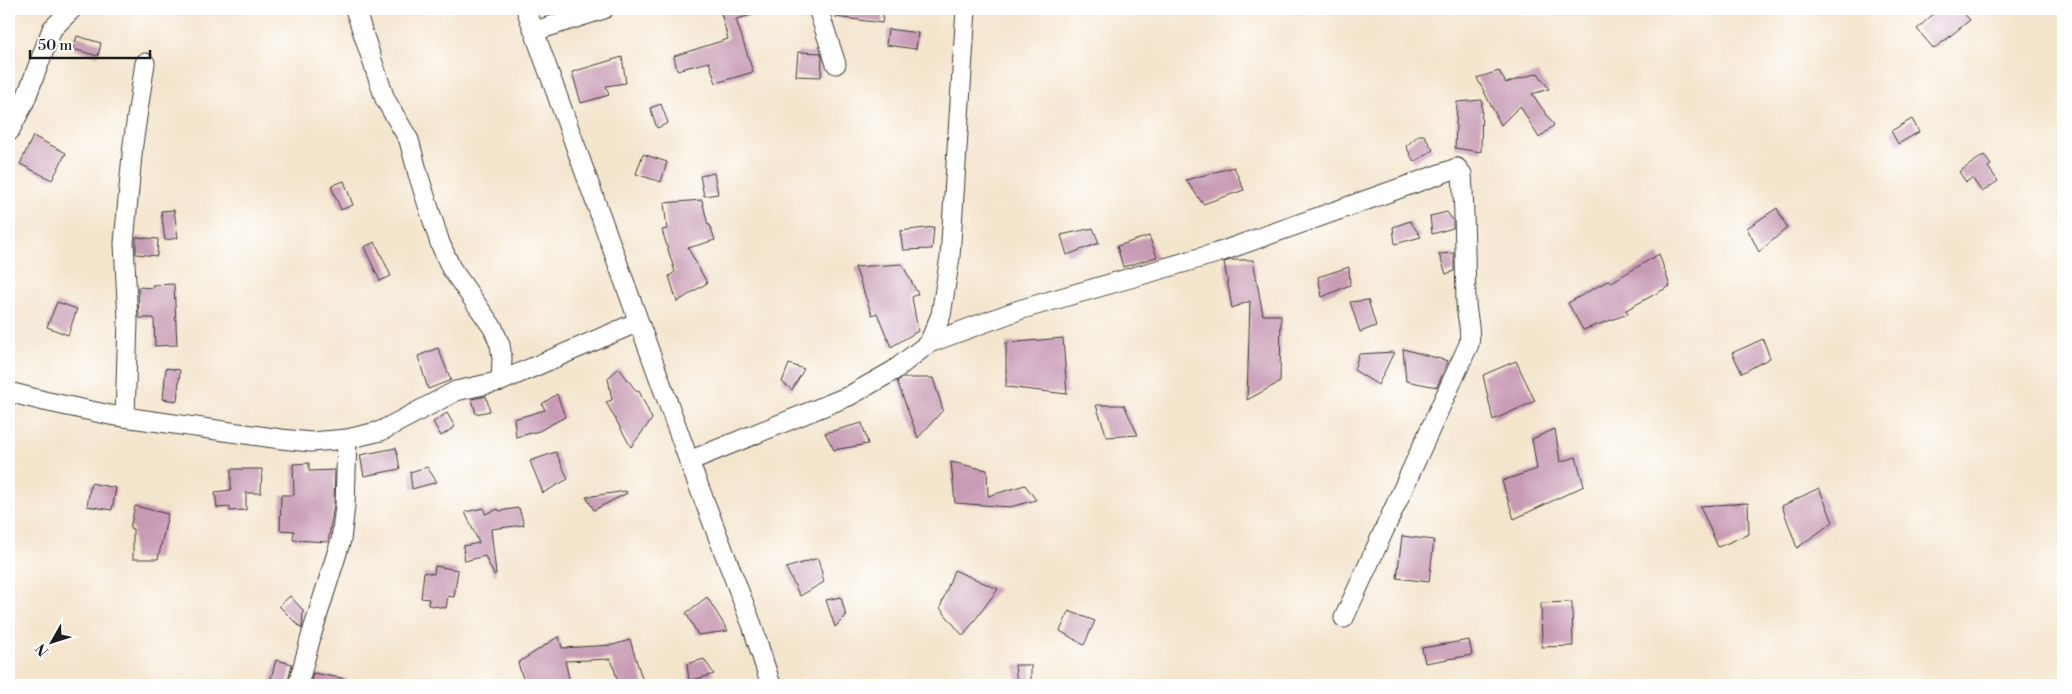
<svg xmlns="http://www.w3.org/2000/svg" width="2072" height="694" viewBox="0 0 2072 694" font-family="'Libre Bodoni',serif">
<style>
.building{fill:#c89bb4}
.lines{fill:none;stroke-linecap:round;stroke-linejoin:round}
.minor-casing{stroke:#3c3a37;stroke-width:21}
.minor{stroke:#fff;stroke-width:19}
</style>
<rect width="100%" height="100%" fill="#fff"/>
<filter id="ink" filterUnits="userSpaceOnUse"><feTurbulence type="fractalNoise" baseFrequency=".02" numOctaves="2"/><feDisplacementMap in="SourceGraphic" scale="10" xChannelSelector="R" yChannelSelector="G"/><feConvolveMatrix kernelMatrix="1 2 1 2 8 2 1 2 1" color-interpolation-filters="sRGB"/></filter>
<filter id="wash" filterUnits="userSpaceOnUse"><feTurbulence type="fractalNoise" baseFrequency=".0096" numOctaves="4" result="noise"/><feDisplacementMap in="SourceGraphic" scale="20" xChannelSelector="R" yChannelSelector="G"/><feGaussianBlur stdDeviation="1.12" result="paint"/><feColorMatrix in="noise" values="0 0 0 0 0 0 0 0 0 0 0 0 0 0 0 0 0 1.4 0 .05"/><feComposite in="paint" operator="in"/></filter>
<g filter="url(#wash)">
<rect width="100%" height="100%" fill="#f4e5cd"/>
<g id="blocks">
<g class="building">
<path d="M 720,9 L 759,9 L 760,13 L 736,19 L 753,72 L 716,83 L 709,62 L 677,70 L 674,56 L 728,39 Z"/>
<path d="M 835,9 L 884,9 L 882,23 L 835,17 Z"/>
<path d="M 1939,9 L 1960,9 L 1970,20 L 1934,49 L 1917,29 Z"/>
<path d="M 888,29 L 918,33 L 916,49 L 886,45 Z"/>
<path d="M 77,36 L 101,43 L 98,56 L 73,49 Z"/>
<path d="M 798,52 L 821,53 L 822,58 L 821,77 L 796,76 Z"/>
<path d="M 622,57 L 626,83 L 606,86 L 609,95 L 581,103 L 572,72 Z"/>
<path d="M 1499,71 L 1506,83 L 1538,73 L 1549,89 L 1532,94 L 1554,125 L 1539,138 L 1520,106 L 1501,125 L 1477,78 Z"/>
<path d="M 1482,100 L 1481,152 L 1455,148 L 1457,102 Z"/>
<path d="M 661,104 L 668,123 L 657,128 L 650,108 Z"/>
<path d="M 1912,119 L 1919,132 L 1898,144 L 1891,131 Z"/>
<path d="M 1419,135 L 1424,135 L 1433,150 L 1414,162 L 1406,146 Z"/>
<path d="M 33,136 L 66,153 L 52,180 L 20,164 Z"/>
<path d="M 643,154 L 667,162 L 661,182 L 636,174 Z"/>
<path d="M 1984,155 L 1991,165 L 1988,167 L 1998,181 L 1982,192 L 1972,178 L 1966,182 L 1959,172 Z"/>
<path d="M 1234,167 L 1244,190 L 1203,204 L 1186,180 Z"/>
<path d="M 714,173 L 718,194 L 704,196 L 700,176 Z"/>
<path d="M 344,181 L 353,205 L 341,210 L 331,186 Z"/>
<path d="M 702,200 L 708,225 L 710,225 L 715,240 L 688,248 L 707,283 L 677,302 L 669,276 L 675,272 L 662,230 L 667,229 L 664,203 Z"/>
<path d="M 1777,208 L 1787,228 L 1759,252 L 1747,228 Z"/>
<path d="M 174,210 L 178,238 L 165,240 L 161,211 Z"/>
<path d="M 1447,212 L 1453,220 L 1453,228 L 1432,234 L 1430,216 Z"/>
<path d="M 1410,221 L 1421,237 L 1395,244 L 1393,227 Z"/>
<path d="M 934,227 L 932,249 L 903,250 L 900,231 Z"/>
<path d="M 1093,228 L 1099,243 L 1067,255 L 1061,235 Z"/>
<path d="M 1149,236 L 1157,257 L 1123,267 L 1117,246 Z"/>
<path d="M 136,237 L 158,239 L 157,256 L 136,254 Z"/>
<path d="M 375,242 L 391,276 L 380,281 L 364,247 Z"/>
<path d="M 1454,253 L 1454,271 L 1446,274 L 1439,254 Z"/>
<path d="M 1659,254 L 1670,286 L 1626,310 L 1628,314 L 1583,330 L 1568,303 L 1609,280 L 1610,283 Z"/>
<path d="M 1231,260 L 1253,260 L 1263,315 L 1281,315 L 1280,382 L 1247,400 L 1250,301 L 1232,308 L 1224,262 Z"/>
<path d="M 902,264 L 918,294 L 912,297 L 918,331 L 891,347 L 877,313 L 872,315 L 855,267 Z"/>
<path d="M 1349,267 L 1350,285 L 1322,297 L 1318,277 Z"/>
<path d="M 174,284 L 177,345 L 155,346 L 154,318 L 139,318 L 138,287 L 153,288 L 152,285 Z"/>
<path d="M 1368,300 L 1376,326 L 1360,332 L 1350,302 Z"/>
<path d="M 57,302 L 77,309 L 68,335 L 47,327 Z"/>
<path d="M 1063,338 L 1067,394 L 1006,387 L 1006,343 Z"/>
<path d="M 1763,339 L 1770,358 L 1742,373 L 1732,353 Z"/>
<path d="M 438,348 L 451,380 L 428,389 L 418,356 Z"/>
<path d="M 1403,349 L 1448,361 L 1437,387 L 1406,381 Z"/>
<path d="M 1394,352 L 1378,385 L 1354,370 L 1359,354 Z"/>
<path d="M 1516,361 L 1535,401 L 1493,420 L 1483,375 Z"/>
<path d="M 789,364 L 804,369 L 792,390 L 782,382 Z"/>
<path d="M 166,368 L 180,370 L 177,401 L 163,399 Z"/>
<path d="M 619,368 L 637,392 L 639,391 L 652,419 L 631,447 L 606,402 L 612,400 L 608,378 Z"/>
<path d="M 902,378 L 933,378 L 943,410 L 918,438 L 897,381 Z"/>
<path d="M 557,394 L 565,417 L 539,431 L 516,437 L 514,419 L 545,410 L 542,404 Z"/>
<path d="M 486,396 L 490,411 L 476,414 L 472,399 Z"/>
<path d="M 1096,405 L 1124,405 L 1138,435 L 1107,437 Z"/>
<path d="M 447,413 L 455,427 L 441,436 L 433,422 Z"/>
<path d="M 862,423 L 868,444 L 834,450 L 825,433 Z"/>
<path d="M 1555,429 L 1560,462 L 1576,457 L 1584,486 L 1514,519 L 1502,481 L 1537,469 L 1532,439 Z"/>
<path d="M 396,448 L 400,469 L 364,476 L 360,455 Z"/>
<path d="M 556,452 L 568,479 L 543,493 L 530,461 Z"/>
<path d="M 951,462 L 987,470 L 988,496 L 1025,485 L 1036,500 L 1010,507 L 955,503 Z"/>
<path d="M 309,463 L 309,471 L 335,470 L 334,505 L 328,542 L 293,540 L 294,531 L 280,530 L 281,495 L 294,495 L 293,464 Z"/>
<path d="M 427,467 L 437,482 L 412,489 L 410,472 Z"/>
<path d="M 231,469 L 262,469 L 261,493 L 246,493 L 246,510 L 230,511 L 230,507 L 217,508 L 215,492 L 231,490 Z"/>
<path d="M 91,483 L 116,488 L 112,510 L 87,506 Z"/>
<path d="M 1819,488 L 1833,522 L 1797,548 L 1782,506 Z"/>
<path d="M 626,491 L 627,493 L 594,510 L 586,497 Z"/>
<path d="M 1748,503 L 1749,534 L 1718,547 L 1700,506 Z"/>
<path d="M 135,506 L 168,514 L 158,559 L 133,559 L 133,529 L 130,528 Z"/>
<path d="M 484,508 L 485,514 L 498,509 L 499,511 L 519,508 L 524,525 L 491,529 L 496,574 L 494,575 L 485,556 L 465,561 L 463,546 L 479,543 L 465,512 Z"/>
<path d="M 1402,536 L 1434,540 L 1429,582 L 1397,578 Z"/>
<path d="M 818,558 L 824,582 L 800,596 L 786,568 Z"/>
<path d="M 435,566 L 458,570 L 454,597 L 448,596 L 446,608 L 428,605 L 429,599 L 421,598 L 424,572 L 434,574 Z"/>
<path d="M 954,570 L 998,589 L 963,636 L 940,608 Z"/>
<path d="M 290,596 L 303,610 L 302,629 L 279,606 Z"/>
<path d="M 707,597 L 728,631 L 698,635 L 686,613 Z"/>
<path d="M 841,597 L 846,616 L 835,627 L 826,600 Z"/>
<path d="M 1572,602 L 1573,646 L 1542,647 L 1541,603 Z"/>
<path d="M 1069,611 L 1095,621 L 1084,645 L 1060,631 Z"/>
<path d="M 559,636 L 562,648 L 613,645 L 630,640 L 644,685 L 619,685 L 611,659 L 565,661 L 570,682 L 560,685 L 525,685 L 518,663 Z"/>
<path d="M 1469,640 L 1472,655 L 1425,663 L 1422,648 Z"/>
<path d="M 704,659 L 714,674 L 689,681 L 687,664 Z"/>
<path d="M 276,660 L 292,664 L 287,685 L 269,685 Z"/>
<path d="M 1015,665 L 1031,665 L 1031,685 L 1017,685 Z"/>
<path d="M 313,673 L 346,679 L 345,685 L 310,685 Z"/>
</g>
</g>
</g>
<g filter="url(#ink)">
<use href="#blocks" fill-opacity="0" stroke="#3c3a37" stroke-width="1"/>
<g class="lines">
<defs>
<g id="minor">
<path d="M 355,9 L 385,99 L 409,140 L 418,174 L 440,243 L 451,268 L 493,328 L 500,345 L 502,358 L 501,381"/>
<path d="M 526,9 L 689,461 L 752,625 L 771,685"/>
<path d="M 818,9 L 836,64"/>
<path d="M 535,31 L 604,9"/>
<path d="M 9,132 L 24,103 L 52,29 L 72,9"/>
<path d="M 929,343 L 1019,310 L 1217,253 L 1457,168 L 1462,174 C 1465,217 1465,259 1466,302 C 1466,316 1472,329 1469,344 L 1344,618"/>
<path d="M 9,392 L 44,401 L 110,415 L 281,439 L 311,442 L 347,439 L 381,431 L 456,391 L 501,381 L 638,322"/>
<path d="M 125,417 L 128,320 L 124,243 L 133,144 L 145,63"/>
<path d="M 689,461 L 849,396 L 893,371 L 929,343 L 941,315 L 950,257 L 966,9"/>
<path d="M 298,685 L 312,633 L 341,540 L 345,506 L 347,439"/>
</g>
</defs>
<use href="#minor" class="minor-casing"/>
<use href="#minor" class="minor"/>
</g>
</g>
<rect width="2072" height="694" fill="none" stroke="#fff" stroke-width="30"/>
<g transform="translate(52 642) rotate(231)" stroke="#ffffff" stroke-width="4" paint-order="stroke">
<path d="M0-4L9 19L0 12L-9 19Z" fill="#1c1c1c"/>
<text y="-8" font-size="14" font-weight="bold" text-anchor="middle" fill="#1c1c1c">N</text>
</g>
<path d="M30 50v8h120v-8" fill="none" stroke="#1c1c1c" stroke-width="2.5"/>
<text x="38" y="50" font-size="15" fill="#1c1c1c" stroke="#ffffff" stroke-width="4" paint-order="stroke">50 m</text>
</svg>
